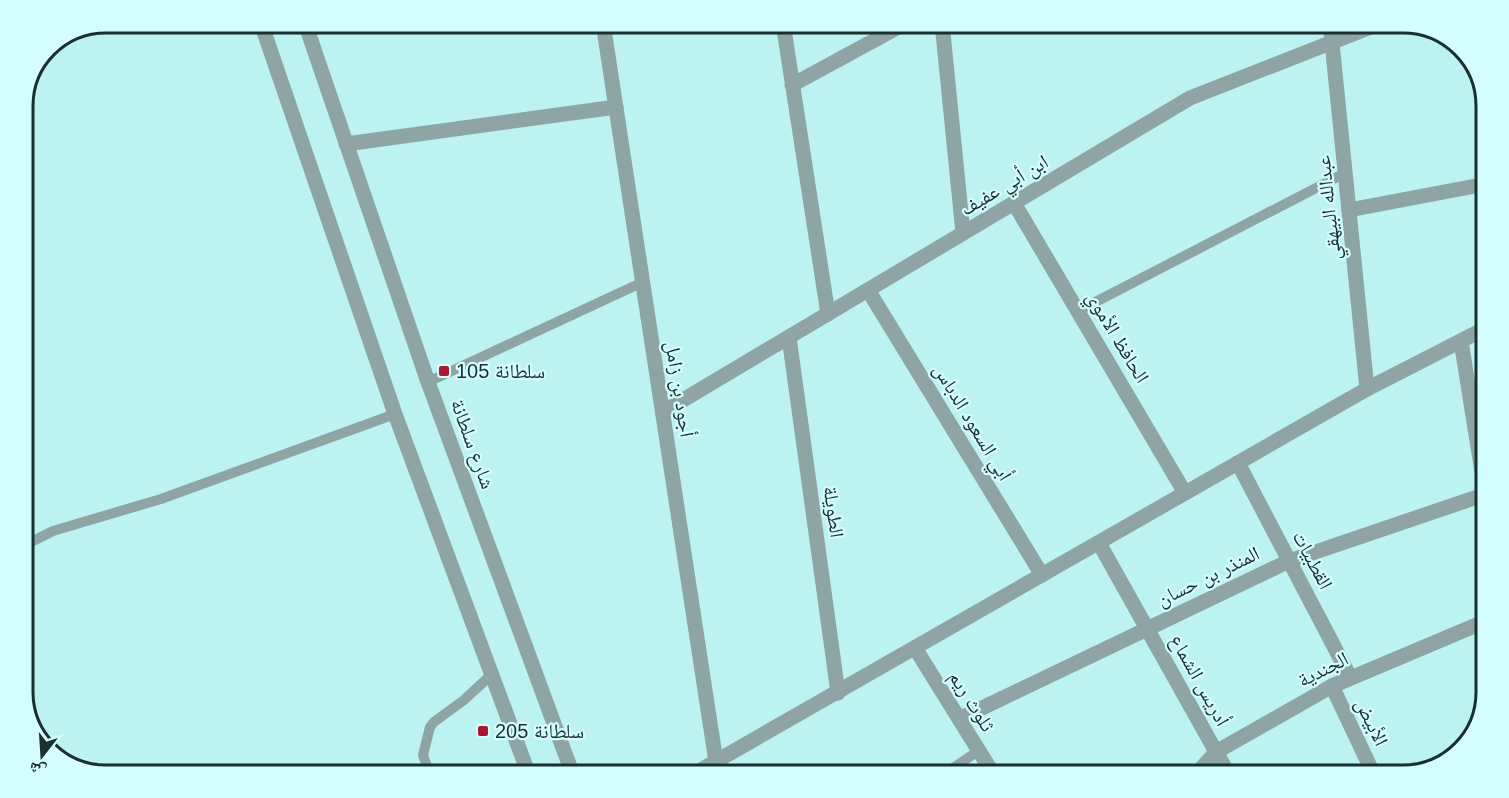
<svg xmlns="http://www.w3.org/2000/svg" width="1509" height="798" viewBox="0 0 1509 798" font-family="Helvetica,'Noto Naskh Arabic',sans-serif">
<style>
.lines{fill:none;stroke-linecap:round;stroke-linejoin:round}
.lane{stroke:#8fa4a5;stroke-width:10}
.street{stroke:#8fa4a5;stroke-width:15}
.poi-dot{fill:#ab1634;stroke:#d3fdfe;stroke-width:2}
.labels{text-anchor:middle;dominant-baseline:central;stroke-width:4.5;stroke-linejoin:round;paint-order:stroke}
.street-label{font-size:20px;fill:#1a2f2f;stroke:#d3fdfe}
.poi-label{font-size:20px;fill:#1a2f2f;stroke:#d3fdfe;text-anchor:start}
.rim{fill:none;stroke:#1a2f2f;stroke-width:3}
</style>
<rect width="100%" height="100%" fill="#bdf2f3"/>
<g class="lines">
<g class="lane">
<path d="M 1078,311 L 1345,173"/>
<path d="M 428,382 L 643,282"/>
<path d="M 23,546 L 53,531 L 161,499 L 395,414"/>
<path d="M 430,775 L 423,755 L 430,727 L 434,722 L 464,700 L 491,675"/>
<path d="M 943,775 L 978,751"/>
</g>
<g class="street">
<path d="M 261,23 L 395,414 L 529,775"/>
<path d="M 305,23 L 428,382 L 573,775"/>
<path d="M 603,23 L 716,762"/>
<path d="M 783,23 L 828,314"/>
<path d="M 942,23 L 963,233"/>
<path d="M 1330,23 L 1367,389"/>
<path d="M 792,85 L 906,23"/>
<path d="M 1482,88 L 1486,121"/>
<path d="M 346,144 L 616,107"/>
<path d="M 1014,203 L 1185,493"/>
<path d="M 1349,210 L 1486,184"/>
<path d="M 868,290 L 1042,575"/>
<path d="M 789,337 L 838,693"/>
<path d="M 1461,341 L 1486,497"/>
<path d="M 663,412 L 1190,98 L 1381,23"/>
<path d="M 1238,463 L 1350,677"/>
<path d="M 1099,543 L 1229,775"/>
<path d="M 915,648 L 994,775"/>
<path d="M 1332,686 L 1374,775"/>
<path d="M 959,719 L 1289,561 L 1486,494"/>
<path d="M 692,775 L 1367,389 L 1486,328"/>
<path d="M 1190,775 L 1199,771 L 1216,752 L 1332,686 L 1486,621"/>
</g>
</g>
<g class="poi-dot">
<rect x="438" y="365" width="12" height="12" rx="3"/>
<rect x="477" y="725" width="12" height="12" rx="3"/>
</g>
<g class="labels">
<g class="street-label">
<text transform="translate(1004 185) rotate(-31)">ابن أبي عفيف</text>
<text transform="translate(1328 208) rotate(-96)">عبدالله البيهقي</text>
<text transform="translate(1118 337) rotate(59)">الحافظ الأموي</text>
<text transform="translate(680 389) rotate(81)">أجود بن زامل</text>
<text transform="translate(973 422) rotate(59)">أبي السعود الدباس</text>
<text transform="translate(473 444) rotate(70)">شارع سلطانة</text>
<text transform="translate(834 512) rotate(82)">الطويلة</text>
<text transform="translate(1313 560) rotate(62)">القطبيات</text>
<text transform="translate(1208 576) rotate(-26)">المنذر بن حسان</text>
<text transform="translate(1323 669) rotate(-27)">الجندية</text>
<text transform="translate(1200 680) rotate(61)">أدريس الشماع</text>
<text transform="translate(972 701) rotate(58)">ثلوث ريم</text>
<text transform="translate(1372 722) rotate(64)">الأبيض</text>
</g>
<g class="poi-label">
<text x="456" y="371">سلطانة 105</text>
<text x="495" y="731">سلطانة 205</text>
</g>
</g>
<path d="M0 0H1509V798H0ZM106 33H1403A73 73 0 0 1 1476 106V692A73 73 0 0 1 1403 765H106A73 73 0 0 1 33 692V106A73 73 0 0 1 106 33Z" fill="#d3fdfe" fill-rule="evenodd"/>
<path class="rim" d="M106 33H1403A73 73 0 0 1 1476 106V692A73 73 0 0 1 1403 765H106A73 73 0 0 1 33 692V106A73 73 0 0 1 106 33Z"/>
<g transform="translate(42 756) rotate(197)" stroke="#d3fdfe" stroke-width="4.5" paint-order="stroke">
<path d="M0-4.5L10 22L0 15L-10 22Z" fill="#1a2f2f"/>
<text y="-9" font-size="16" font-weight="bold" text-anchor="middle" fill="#1a2f2f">ش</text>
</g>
</svg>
